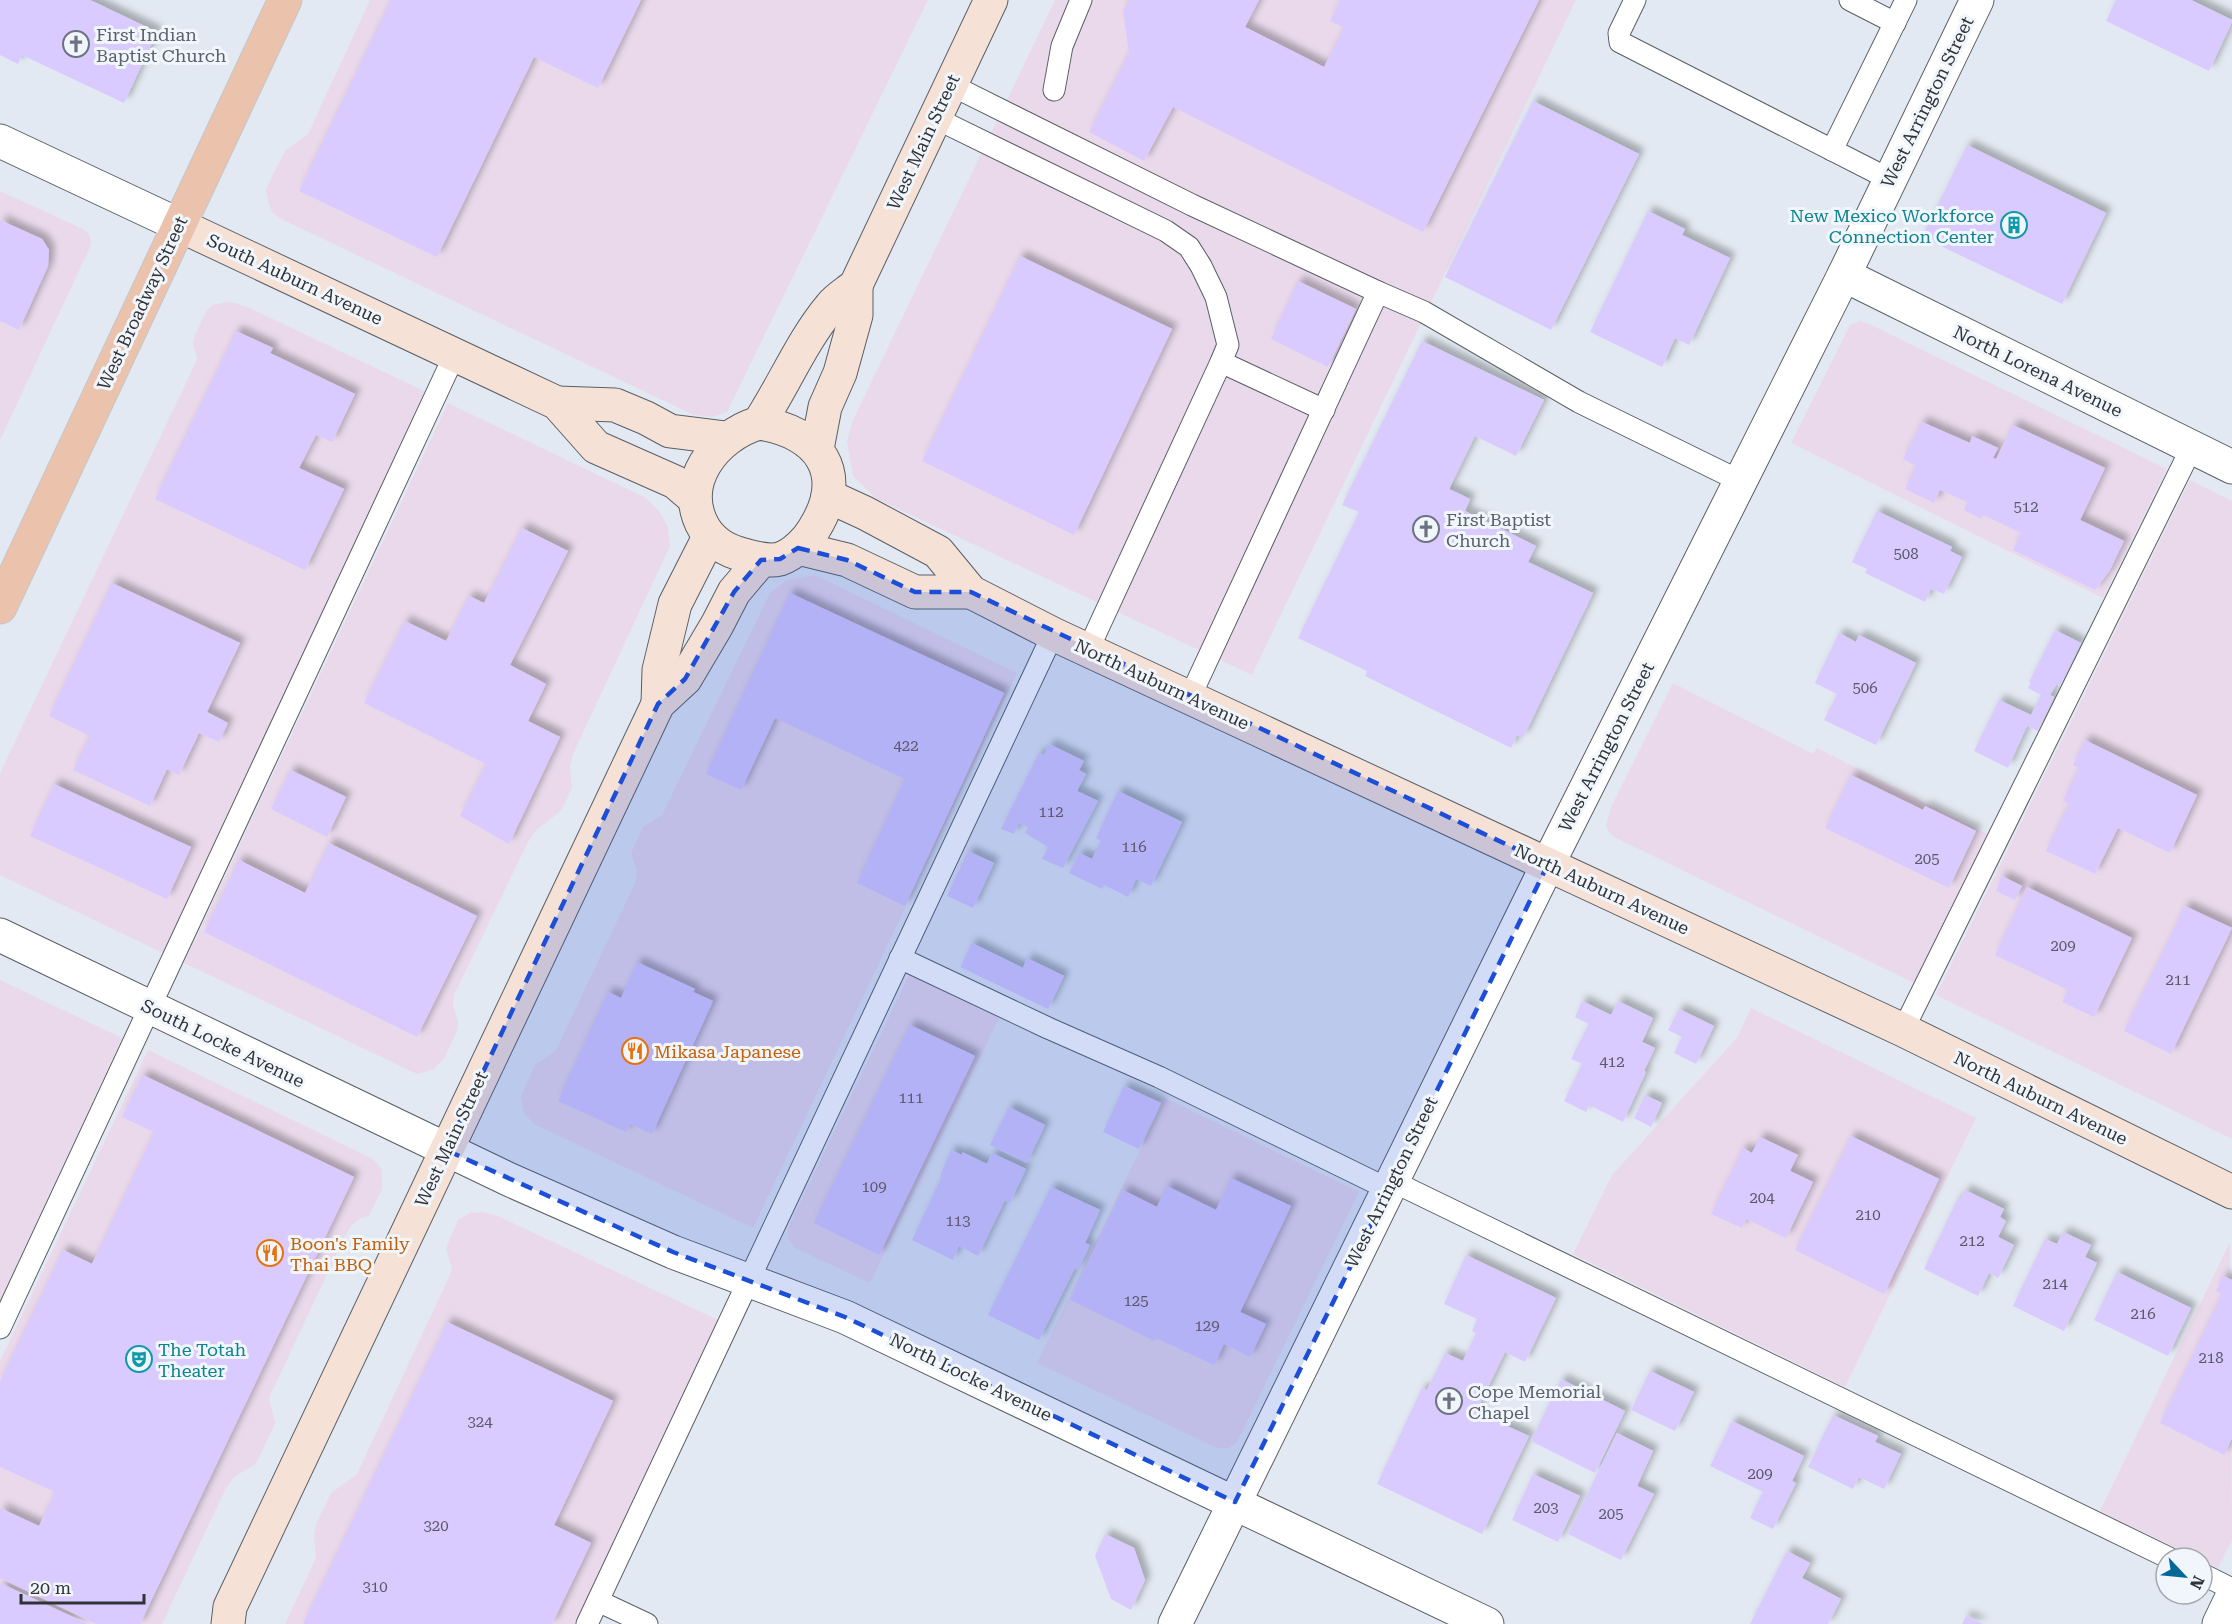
<svg xmlns="http://www.w3.org/2000/svg" width="2232" height="1624" viewBox="0 0 2232 1624" font-family="'Roboto Serif',serif">
<style>
.commercial{fill:#e9d9eb}
.building{fill:#d9cbff;filter:url(#shadow)}
.lines{fill:none;stroke-linecap:round;stroke-linejoin:round}
.service-casing{stroke:#5a5f66;stroke-width:23}
.minor-casing{stroke:#5a5f66;stroke-width:35}
.tertiary-casing{stroke:#5a5f66;stroke-width:35}
.secondary-casing{stroke:#5a5f66;stroke-width:35}
.primary-casing{stroke:#c5c6c7;stroke-width:35}
.service{stroke:#fff;stroke-width:21}
.minor{stroke:#fff;stroke-width:33}
.tertiary{stroke:#fff;stroke-width:33}
.secondary{stroke:#f5e1d6;stroke-width:33}
.primary{stroke:#ebc3ad;stroke-width:33}
.marked{fill:#1d4ed8;fill-opacity:0.2;stroke:#1d4ed8;stroke-width:4.5;stroke-dasharray:12 8;stroke-linejoin:round}
.labels{text-anchor:middle;dominant-baseline:central;stroke-width:6;stroke-linejoin:round;paint-order:stroke}
.number-label{font-size:15px;fill:#5b5968}
.worship-label{font-size:18px;fill:#5b616d;stroke:#f1f6fd;text-anchor:start}
.street-label{font-size:18px;fill:#313336;stroke:#f1f6fd}
.culture-label{font-size:18px;fill:#0d838f;stroke:#f1f6fd;text-anchor:end}
.food-label{font-size:18px;fill:#c56008;stroke:#f1f6fd;text-anchor:start}
</style>
<defs>
<filter id="shadow"><feDropShadow dx="5.5" dy="-5.5" stdDeviation="3" flood-color="#0004"/></filter>
</defs>
<rect width="100%" height="100%" fill="#e3e9f2"/>
<g class="commercial">
<path d="M 370,0 L 928,0 L 727,412 L 713,417 L 694,415 L 281,219 L 272,212 L 269,205 L 266,190 L 273,174 L 286,150 L 308,134 Z"/>
<path d="M 1055,0 L 1576,0 L 1252,675 L 877,499 L 853,476 L 847,442 L 852,422 Z"/>
<path d="M 0,191 L 83,229 L 89,234 L 91,240 L 90,247 L 0,440 Z"/>
<path d="M 227,302 L 236,303 L 252,309 L 428,393 L 165,954 L 0,875 L 0,773 L 196,362 L 197,358 L 193,345 L 194,337 L 207,310 L 212,305 Z"/>
<path d="M 1860,321 L 1867,323 L 2167,469 L 2103,598 L 1791,443 L 1850,325 Z"/>
<path d="M 448,403 L 646,498 L 660,512 L 668,527 L 670,546 L 573,754 L 570,768 L 572,788 L 561,811 L 536,830 L 528,842 L 454,995 L 453,1006 L 458,1022 L 457,1031 L 445,1057 L 433,1070 L 417,1074 L 184,963 Z"/>
<path d="M 2190,480 L 2232,501 L 2232,1139 L 1936,995 Z"/>
<path d="M 815,575 L 1017,673 L 753,1228 L 534,1124 L 524,1113 L 521,1097 L 534,1066 L 556,1050 L 636,881 L 637,872 L 632,857 L 632,851 L 643,827 L 662,815 L 770,593 L 787,580 Z"/>
<path d="M 1673,683 L 1813,754 L 1817,748 L 1989,835 L 1914,983 L 1614,837 L 1609,832 L 1606,825 L 1611,807 Z"/>
<path d="M 909,975 L 999,1018 L 870,1283 L 795,1248 L 788,1238 L 788,1228 Z"/>
<path d="M 0,980 L 122,1038 L 0,1300 Z"/>
<path d="M 1751,1008 L 1976,1118 L 1845,1387 L 1573,1254 L 1612,1175 L 1737,1038 Z"/>
<path d="M 148,1050 L 373,1159 L 382,1170 L 382,1189 L 369,1216 L 361,1218 L 352,1225 L 345,1236 L 269,1398 L 275,1423 L 258,1460 L 254,1465 L 234,1477 L 226,1488 L 162,1624 L 0,1624 L 0,1361 Z"/>
<path d="M 1165,1098 L 1359,1192 L 1237,1442 L 1229,1448 L 1217,1448 L 1037,1363 Z"/>
<path d="M 483,1212 L 498,1216 L 720,1321 L 576,1624 L 285,1624 L 316,1558 L 314,1537 L 316,1524 L 331,1493 L 357,1474 L 450,1275 L 452,1269 L 446,1248 L 458,1220 L 470,1213 Z"/>
<path d="M 2230,1242 L 2232,1540 L 2218,1568 L 2202,1560 L 2202,1558 L 2197,1558 L 2100,1511 Z"/>
</g>
<g class="building">
<path d="M 0,0 L 90,0 L 157,32 L 124,103 L 22,55 L 18,64 L 0,55 Z"/>
<path d="M 391,0 L 641,0 L 598,88 L 534,57 L 437,257 L 299,191 Z"/>
<path d="M 1131,0 L 1259,0 L 1245,27 L 1324,67 L 1344,28 L 1330,21 L 1340,0 L 1539,0 L 1423,232 L 1173,107 L 1144,161 L 1089,132 L 1129,53 L 1123,10 Z"/>
<path d="M 2116,0 L 2191,0 L 2232,20 L 2232,22 L 2209,71 L 2106,21 Z"/>
<path d="M 1533,101 L 1639,154 L 1551,330 L 1445,277 Z"/>
<path d="M 1967,145 L 2106,213 L 2062,304 L 1922,237 Z"/>
<path d="M 1648,211 L 1685,229 L 1682,235 L 1730,258 L 1689,345 L 1675,338 L 1662,367 L 1590,332 Z"/>
<path d="M 0,220 L 42,239 L 49,250 L 48,266 L 19,330 L 0,321 Z"/>
<path d="M 1020,256 L 1172,329 L 1074,535 L 922,461 Z"/>
<path d="M 1298,281 L 1356,309 L 1328,367 L 1271,339 Z"/>
<path d="M 236,331 L 273,348 L 270,353 L 355,394 L 332,442 L 316,435 L 299,468 L 344,489 L 305,570 L 155,499 Z"/>
<path d="M 1422,341 L 1544,400 L 1516,456 L 1475,436 L 1449,489 L 1470,499 L 1465,511 L 1536,546 L 1528,562 L 1593,593 L 1523,738 L 1517,735 L 1511,748 L 1365,676 L 1367,671 L 1298,638 L 1359,512 L 1342,505 Z"/>
<path d="M 1922,422 L 1970,443 L 1972,436 L 1998,448 L 1993,458 L 1996,459 L 2013,425 L 2105,468 L 2080,520 L 2124,541 L 2110,570 L 2095,590 L 2013,550 L 2021,533 L 1983,515 L 1981,519 L 1964,510 L 1967,502 L 1940,490 L 1934,503 L 1905,489 L 1916,466 L 1903,459 Z"/>
<path d="M 1877,511 L 1952,547 L 1950,551 L 1962,557 L 1944,594 L 1931,589 L 1925,602 L 1865,573 L 1867,569 L 1852,562 Z"/>
<path d="M 522,528 L 568,551 L 510,665 L 546,684 L 528,721 L 560,737 L 509,844 L 460,816 L 486,764 L 364,703 L 405,621 L 446,641 L 469,596 L 484,603 Z"/>
<path d="M 112,583 L 240,643 L 207,712 L 228,723 L 219,742 L 199,733 L 179,775 L 167,769 L 150,806 L 73,770 L 90,736 L 49,716 Z"/>
<path d="M 790,593 L 1004,693 L 905,906 L 857,883 L 905,779 L 775,718 L 741,790 L 706,774 Z"/>
<path d="M 2055,630 L 2081,643 L 2060,686 L 2057,684 L 2050,695 L 2054,697 L 2038,731 L 2027,726 L 2008,768 L 1974,751 L 1999,700 L 2031,715 L 2041,695 L 2028,688 L 2031,683 L 2029,682 Z"/>
<path d="M 1839,633 L 1856,642 L 1859,635 L 1916,663 L 1876,745 L 1824,720 L 1837,694 L 1815,683 Z"/>
<path d="M 2085,740 L 2197,795 L 2170,853 L 2118,828 L 2095,874 L 2046,851 L 2069,804 L 2063,801 L 2079,768 L 2073,765 Z"/>
<path d="M 1049,744 L 1084,761 L 1079,770 L 1086,774 L 1077,791 L 1098,801 L 1063,868 L 1042,859 L 1048,847 L 1025,833 L 1028,827 L 1019,823 L 1014,834 L 1001,829 L 1039,753 L 1044,755 Z"/>
<path d="M 291,770 L 346,797 L 327,837 L 271,809 Z"/>
<path d="M 1851,775 L 1923,810 L 1925,806 L 1976,831 L 1949,888 L 1825,828 Z"/>
<path d="M 54,784 L 191,847 L 167,899 L 30,836 Z"/>
<path d="M 1118,791 L 1182,822 L 1151,886 L 1136,879 L 1128,897 L 1104,885 L 1102,889 L 1069,873 L 1079,853 L 1092,859 L 1101,841 L 1096,838 Z"/>
<path d="M 329,843 L 477,916 L 417,1037 L 204,932 L 239,860 L 305,893 Z"/>
<path d="M 968,851 L 994,863 L 973,908 L 947,896 Z"/>
<path d="M 2002,876 L 2022,886 L 2015,900 L 1996,891 Z"/>
<path d="M 2027,887 L 2132,938 L 2094,1017 L 2062,1002 L 2068,990 L 1995,955 Z"/>
<path d="M 2185,906 L 2232,928 L 2171,1054 L 2124,1031 Z"/>
<path d="M 972,943 L 1023,968 L 1027,958 L 1064,976 L 1048,1009 L 960,967 Z"/>
<path d="M 637,962 L 695,989 L 693,992 L 713,1001 L 652,1134 L 630,1124 L 626,1132 L 558,1101 L 608,992 L 621,998 Z"/>
<path d="M 1582,1001 L 1611,1015 L 1618,1001 L 1653,1018 L 1642,1042 L 1655,1048 L 1644,1071 L 1646,1072 L 1623,1122 L 1589,1105 L 1586,1112 L 1564,1101 L 1582,1064 L 1571,1059 L 1589,1024 L 1575,1017 Z"/>
<path d="M 1679,1009 L 1714,1026 L 1696,1064 L 1674,1053 L 1682,1037 L 1668,1030 Z"/>
<path d="M 910,1025 L 975,1056 L 879,1255 L 814,1223 Z"/>
<path d="M 143,1075 L 354,1177 L 140,1624 L 96,1624 L 0,1578 L 0,1508 L 39,1526 L 55,1492 L 0,1467 L 0,1381 L 63,1250 L 92,1264 L 154,1132 L 122,1117 Z"/>
<path d="M 1124,1086 L 1161,1103 L 1139,1149 L 1103,1132 Z"/>
<path d="M 1645,1095 L 1662,1103 L 1651,1127 L 1634,1118 Z"/>
<path d="M 1009,1107 L 1045,1125 L 1027,1163 L 990,1145 Z"/>
<path d="M 1851,1136 L 1939,1179 L 1884,1294 L 1795,1250 Z"/>
<path d="M 1760,1137 L 1798,1155 L 1790,1171 L 1813,1182 L 1786,1238 L 1746,1219 L 1742,1228 L 1711,1214 L 1743,1148 L 1752,1153 Z"/>
<path d="M 951,1150 L 962,1155 L 962,1152 L 987,1164 L 992,1153 L 1026,1169 L 1010,1203 L 1005,1200 L 978,1256 L 959,1246 L 953,1260 L 912,1240 L 941,1178 L 941,1173 Z"/>
<path d="M 1231,1178 L 1291,1206 L 1240,1312 L 1266,1324 L 1250,1357 L 1224,1344 L 1214,1365 L 1156,1338 L 1155,1341 L 1070,1300 L 1123,1190 L 1157,1207 L 1167,1186 L 1216,1210 Z"/>
<path d="M 1051,1187 L 1100,1210 L 1085,1243 L 1090,1245 L 1078,1270 L 1075,1268 L 1039,1340 L 988,1315 Z"/>
<path d="M 1965,1190 L 2004,1209 L 2000,1217 L 2006,1221 L 1998,1237 L 2014,1245 L 1998,1278 L 1989,1273 L 1978,1296 L 1924,1269 L 1958,1198 L 1961,1199 Z"/>
<path d="M 2063,1232 L 2091,1245 L 2085,1257 L 2097,1263 L 2064,1331 L 2013,1306 L 2045,1239 L 2057,1244 Z"/>
<path d="M 1466,1255 L 1556,1298 L 1525,1362 L 1505,1352 L 1476,1412 L 1529,1436 L 1482,1534 L 1377,1484 L 1422,1388 L 1427,1390 L 1445,1353 L 1463,1361 L 1476,1333 L 1472,1331 L 1477,1319 L 1444,1304 Z"/>
<path d="M 2117,1272 L 2191,1308 L 2168,1356 L 2094,1320 Z"/>
<path d="M 2223,1276 L 2232,1280 L 2232,1438 L 2224,1455 L 2160,1423 L 2222,1294 L 2216,1291 Z"/>
<path d="M 447,1322 L 613,1401 L 554,1525 L 591,1543 L 552,1624 L 303,1624 Z"/>
<path d="M 1650,1371 L 1694,1392 L 1675,1431 L 1631,1410 Z"/>
<path d="M 1561,1379 L 1625,1411 L 1595,1473 L 1531,1441 Z"/>
<path d="M 1833,1415 L 1878,1436 L 1875,1442 L 1901,1454 L 1884,1489 L 1859,1477 L 1853,1489 L 1808,1467 Z"/>
<path d="M 1732,1421 L 1804,1456 L 1792,1481 L 1796,1483 L 1773,1529 L 1750,1518 L 1763,1492 L 1710,1466 Z"/>
<path d="M 1617,1433 L 1653,1451 L 1637,1486 L 1654,1494 L 1621,1560 L 1568,1534 Z"/>
<path d="M 1533,1474 L 1580,1496 L 1558,1542 L 1512,1520 Z"/>
<path d="M 1105,1534 L 1134,1548 L 1145,1580 L 1131,1610 L 1111,1599 L 1095,1556 Z"/>
<path d="M 1787,1551 L 1810,1563 L 1802,1578 L 1841,1599 L 1828,1624 L 1750,1624 Z"/>
<path d="M 0,1583 L 88,1624 L 0,1624 Z"/>
<path d="M 1966,1616 L 1983,1624 L 1962,1624 Z"/>
</g>
<g class="lines">
<defs>
<g id="service">
<path d="M 1635,0 L 1619,33 L 1620,42 L 1889,179"/>
<path d="M 1850,0 L 1895,23"/>
<path d="M 951,85 L 1192,205 L 1378,292 L 1424,312 L 1579,402 L 1740,481"/>
<path d="M 1054,90 L 1062,46 L 1081,0"/>
<path d="M 935,118 L 1166,231 L 1189,247 L 1201,266 L 1216,297 L 1228,345 L 1221,362"/>
<path d="M 1832,150 L 1906,0"/>
<path d="M 1088,650 L 1221,362 L 1324,410"/>
<path d="M 1190,697 L 1378,292"/>
<path d="M 900,958 L 1048,1028 L 1159,1077 L 1388,1189"/>
<path d="M 1903,1030 L 2192,447"/>
<path d="M 1392,1181 L 2169,1558"/>
<path d="M 0,1328 L 455,354"/>
<path d="M 2202,1574 L 2232,1589"/>
<path d="M 598,1601 L 647,1624"/>
<path d="M 587,1624 L 1053,634"/>
</g>
<g id="minor">
<path d="M 1844,275 L 2232,467"/>
<path d="M 0,935 L 508,1179 L 673,1252 L 845,1317 L 1487,1624"/>
<path d="M 2219,1624 L 2232,1597"/>
</g>
<g id="tertiary">
<path d="M 0,141 L 179,225"/>
<path d="M 1175,1624 L 1548,864 L 1844,275 L 1977,0"/>
</g>
<g id="secondary">
<path d="M 179,225 L 557,403 L 596,447 L 675,482 L 695,499"/>
<path d="M 557,403 L 615,405 L 646,418 L 670,431 L 726,438"/>
<path d="M 759,423 C 784,385 801,342 831,306 C 837,298 848,292 856,285 L 991,0"/>
<path d="M 759,423 C 819,432 849,473 814,529 C 807,541 794,554 780,559 C 768,562 755,558 744,555 C 727,551 713,543 704,528 C 678,483 715,436 759,423 Z"/>
<path d="M 817,449 L 825,407 L 840,373 L 856,315 L 856,285"/>
<path d="M 828,496 L 865,513 L 938,552 L 971,592 L 1053,634 L 1903,1030 L 2232,1192"/>
<path d="M 798,548 L 847,560 L 915,592 L 971,592"/>
<path d="M 658,704 L 659,670 L 675,604 L 709,537"/>
<path d="M 228,1624 L 230,1607 L 658,704 L 685,679 L 717,625 L 734,592 L 761,560"/>
</g>
<path id="primary" d="M 0,607 L 285,0"/>
</defs>
<use href="#service" class="service-casing"/>
<use href="#minor" class="minor-casing"/>
<use href="#tertiary" class="tertiary-casing"/>
<use href="#secondary" class="secondary-casing"/>
<use href="#primary" class="primary-casing"/>
<use href="#service" class="service"/>
<use href="#minor" class="minor"/>
<use href="#tertiary" class="tertiary"/>
<use href="#secondary" class="secondary"/>
<use href="#primary" class="primary"/>
</g>
<path class="marked" d="M 798,548 L 847,560 L 915,592 L 971,592 L 1548,864 L 1235,1502 L 845,1317 L 673,1252 L 446,1150 L 658,704 L 685,679 L 734,592 L 761,560 L 780,559 Z"/>
<defs>
<symbol id="church-ring" viewBox="-11 -11 22 22"><circle r="9.5" fill="#f1f6fd" stroke="#6b7280" stroke-width="1.5"/><path d="M-1.2-6h2.4v3.5h3.3v2.4h-3.3V6h-2.4V-.1h-3.3v-2.4h3.3Z" fill="#6b7280"/></symbol>
<symbol id="building-ring" viewBox="-11 -11 22 22"><circle r="9.5" fill="#f1f6fd" stroke="#0f9aa8" stroke-width="1.5"/><path d="M-4-6H4V6H1V3H-1V6H-4ZM-2.5-4.3h1.7v1.8h-1.7ZM.8-4.3h1.7v1.8H.8ZM-2.5-1h1.7V.8h-1.7ZM.8-1h1.7V.8H.8Z" fill="#0f9aa8"/></symbol>
<symbol id="restaurant-ring" viewBox="-11 -11 22 22"><circle r="9.5" fill="#f1f6fd" stroke="#e8710a" stroke-width="1.5"/><path d="M-5-6h1v4h1v-4h1v4h1v-4h1v5L-1.5 .5V6h-2V.5L-5-1ZM5-6V6H3V1.5H1.5Q1.5-4 5-6Z" fill="#e8710a"/></symbol>
<symbol id="theatre-ring" viewBox="-11 -11 22 22"><circle r="9.5" fill="#f1f6fd" stroke="#0f9aa8" stroke-width="1.5"/><path d="M-5-5.5Q0-4 5-5.5V0Q5 5 0 6Q-5 5-5 0ZM-3.3-2.5H-1v1.5H-3.3ZM1-2.5H3.3v1.5H1ZM-2.8 1Q0 5.5 2.8 1Z" fill="#0f9aa8"/></symbol>
</defs>
<g fill-rule="evenodd">
<use href="#church-ring" x="61" y="29" width="30" height="30"/>
<use href="#building-ring" x="1999" y="210" width="30" height="30"/>
<use href="#church-ring" x="1411" y="514" width="30" height="30"/>
<use href="#restaurant-ring" x="620" y="1036" width="30" height="30"/>
<use href="#restaurant-ring" x="255" y="1238" width="30" height="30"/>
<use href="#theatre-ring" x="124" y="1344" width="30" height="30"/>
<use href="#church-ring" x="1434" y="1386" width="30" height="30"/>
</g>
<g class="labels">
<g class="number-label">
<text x="2026" y="507">512</text>
<text x="1906" y="554">508</text>
<text x="1865" y="688">506</text>
<text x="906" y="746">422</text>
<text x="1051" y="812">112</text>
<text x="1134" y="847">116</text>
<text x="1927" y="859">205</text>
<text x="2063" y="946">209</text>
<text x="2178" y="980">211</text>
<text x="1612" y="1062">412</text>
<text x="911" y="1098">111</text>
<text x="874" y="1187">109</text>
<text x="1762" y="1198">204</text>
<text x="1868" y="1215">210</text>
<text x="958" y="1221">113</text>
<text x="1972" y="1241">212</text>
<text x="2055" y="1284">214</text>
<text x="1136" y="1301">125</text>
<text x="2143" y="1314">216</text>
<text x="1207" y="1326">129</text>
<text x="2211" y="1358">218</text>
<text x="480" y="1422">324</text>
<text x="1760" y="1474">209</text>
<text x="1546" y="1508">203</text>
<text x="1611" y="1514">205</text>
<text x="436" y="1526">320</text>
<text x="375" y="1587">310</text>
</g>
<g class="worship-label">
<text x="96" y="34">First Indian<tspan x="96" dy="21">Baptist Church</tspan></text>
<text x="1446" y="519">First Baptist<tspan x="1446" dy="21">Church</tspan></text>
<text x="1468" y="1391">Cope Memorial<tspan x="1468" dy="21">Chapel</tspan></text>
</g>
<g class="street-label">
<text transform="translate(1927 102) rotate(-64)">West Arrington Street</text>
<text transform="translate(923 142) rotate(-65)">West Main Street</text>
<text transform="translate(295 279) rotate(25)">South Auburn Avenue</text>
<text transform="translate(142 303) rotate(-65)">West Broadway Street</text>
<text transform="translate(2038 371) rotate(26)">North Lorena Avenue</text>
<text transform="translate(1162 684) rotate(25)">North Auburn Avenue</text>
<text transform="translate(1606 747) rotate(-63)">West Arrington Street</text>
<text transform="translate(1602 889) rotate(25)">North Auburn Avenue</text>
<text transform="translate(223 1043) rotate(26)">South Locke Avenue</text>
<text transform="translate(2041 1098) rotate(26)">North Auburn Avenue</text>
<text transform="translate(451 1139) rotate(-65)">West Main Street</text>
<text transform="translate(1391 1182) rotate(-64)">West Arrington Street</text>
<text transform="translate(971 1377) rotate(26)">North Locke Avenue</text>
</g>
<g class="culture-label">
<text x="1994" y="215">New Mexico Workforce<tspan x="1994" dy="21">Connection Center</tspan></text>
<text x="158" y="1349" text-anchor="start">The Totah<tspan x="158" dy="21">Theater</tspan></text>
</g>
<g class="food-label">
<text x="654" y="1051">Mikasa Japanese</text>
<text x="290" y="1243">Boon's Family<tspan x="290" dy="21">Thai BBQ</tspan></text>
</g>
</g>
<g transform="translate(2184 1576) rotate(116)"><circle r="28" fill="#f1f6fd" stroke="#a4a8ad" stroke-width="1.5"/>
<path d="M0-4.5L10 22L0 15L-10 22Z" fill="#036896"/>
<text y="-9" font-size="16" font-weight="bold" text-anchor="middle" fill="#313336">N</text>
</g>
<path d="M21 1594v9h123v-9" fill="none" stroke="#313336" stroke-width="3"/>
<text x="30" y="1594" font-size="18" fill="#313336" stroke="#f1f6fd" stroke-width="4.5" paint-order="stroke">20 m</text>
</svg>
